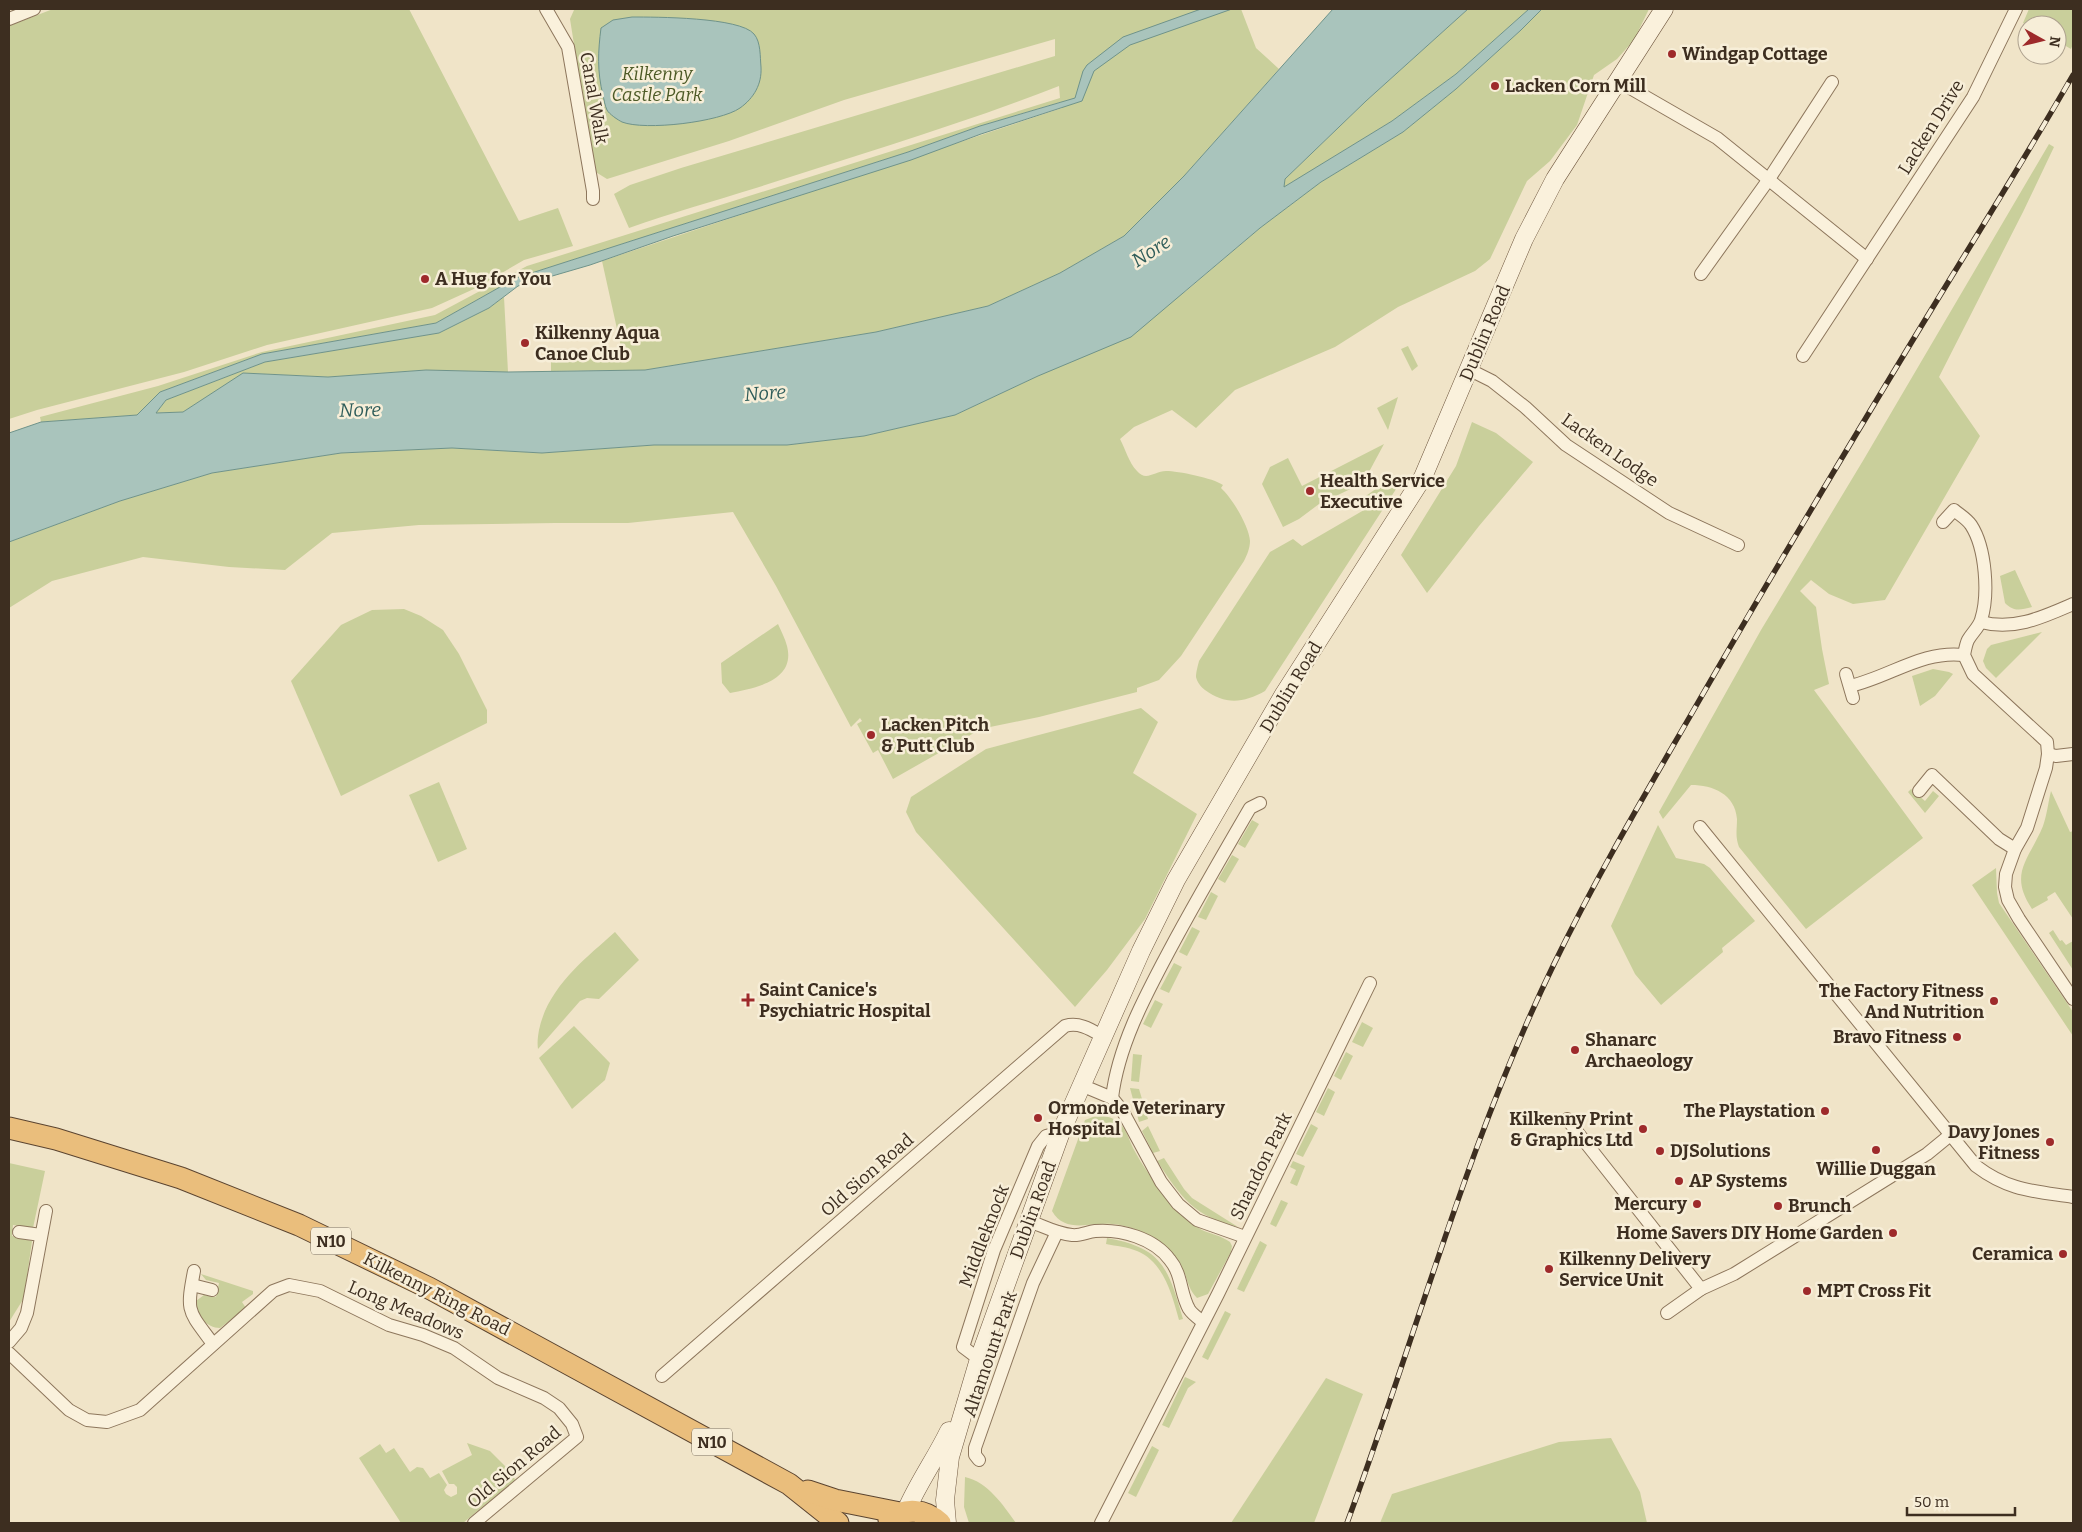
<svg xmlns="http://www.w3.org/2000/svg" width="2082" height="1532" viewBox="0 0 2082 1532" font-family="Bitter,serif">
<style>
.green{fill:#c9cf9b}
.water{fill:#a9c4bc;stroke:#6f938a}
.lines{fill:none;stroke-linecap:round;stroke-linejoin:round}
.minor-casing{stroke:#8d765c;stroke-width:14}
.secondary-casing{stroke:#6f573f;stroke-width:19}
.trunk-casing{stroke:#5b4430;stroke-width:23}
.minor{stroke:#faf1dc;stroke-width:12}
.secondary{stroke:#faf1dc;stroke-width:18}
.trunk{stroke:#eabe7c;stroke-width:21}
.rail-casing{stroke:#3d2e20;stroke-width:5.5}
.rail{stroke:#f7eed8;stroke-width:4;stroke-dasharray:11;stroke-linecap:butt}
.poi-dot{fill:#9e2a2b;stroke:#f7eed8;stroke-width:2}
.labels{text-anchor:middle;dominant-baseline:central;stroke-width:5;stroke-linejoin:round;paint-order:stroke}
.shield{fill:#f7eed8;stroke:#756857;stroke-width:1}
.shield-label{font-size:16px;font-weight:bold;fill:#3d2e20}
.poi-label{font-size:18px;font-weight:bold;fill:#3d2e20;stroke:#f7eed8;text-anchor:start}
.park-label{font-size:18px;font-style:italic;fill:#4d5a26;stroke:#f7eed8}
.street-label{font-size:18px;fill:#3d2e20;stroke:#f7eed8}
.water-label{font-size:19px;font-style:italic;fill:#2f5d5a;stroke:#f7eed8}
</style>
<rect width="100%" height="100%" fill="#f0e4c8"/>
<g class="green">
<path d="M 53,9 L 409,9 L 519,221 L 558,208 L 573,246 L 524,260 L 476,288 L 432,308 L 267,345 L 184,372 L 37,410 L 9,419 L 9,26 Z"/>
<path d="M 571,9 L 1241,9 L 1256,48 L 1279,69 L 1184,176 L 1124,236 L 1060,273 L 988,306 L 876,332 L 645,370 L 551,371 L 551,361 L 623,356 L 602,261 L 1062,108 L 1061,102 L 980,126 L 908,152 L 516,278 L 436,323 L 262,354 L 160,392 L 137,415 L 41,422 L 40,417 L 158,386 L 262,352 L 435,315 L 527,266 L 1060,98 L 1059,86 C 960,125 857,155 756,188 C 714,201 671,213 629,228 L 614,194 L 630,185 L 681,168 L 1055,56 L 1055,39 L 844,100 L 729,141 L 607,179 L 594,171 L 570,19 L 574,10 Z"/>
<path d="M 1468,9 L 1529,9 L 1456,74 L 1392,121 L 1283,188 L 1285,179 L 1366,101 Z"/>
<path d="M 1542,9 L 1649,9 L 1634,40 L 1617,59 L 1594,75 L 1577,125 L 1550,161 L 1527,181 L 1490,259 L 1475,271 L 1398,307 L 1335,347 L 1235,390 L 1196,428 L 1172,410 L 1134,427 L 1120,439 C 1125,448 1129,463 1137,471 C 1146,482 1155,471 1166,471 C 1178,471 1213,478 1223,485 L 1221,488 C 1232,498 1249,526 1250,541 C 1250,548 1247,555 1244,561 L 1181,656 L 1159,680 L 1137,688 L 1137,692 L 1039,717 L 990,727 L 988,725 L 893,779 L 878,750 L 873,753 L 857,724 L 862,721 L 860,718 L 851,727 L 776,586 L 733,512 L 628,523 L 555,523 L 419,525 L 332,533 L 285,570 L 229,567 L 143,557 L 52,581 L 9,608 L 9,542 L 120,501 L 212,473 L 341,453 L 452,448 L 542,453 L 654,445 L 787,445 L 864,436 L 955,415 L 1038,376 L 1186,291 L 1260,228 L 1321,182 L 1403,132 L 1456,89 L 1521,30 Z"/>
<path d="M 2029,9 L 2073,9 L 2073,44 L 2071,49 L 2057,41 L 2057,25 L 2027,25 L 2023,23 Z"/>
<path d="M 2049,144 L 2054,147 L 2023,212 L 1939,377 L 1980,436 L 1885,600 L 1853,604 L 1829,594 L 1811,580 L 1800,591 L 1816,607 L 1822,649 L 1829,684 L 1814,690 L 1923,838 L 1806,929 L 1739,847 C 1735,837 1737,829 1737,819 C 1735,794 1713,785 1691,785 L 1663,819 L 1659,812 L 1761,630 L 1864,459 Z"/>
<path d="M 504,297 L 508,372 L 426,370 L 328,377 L 244,373 L 183,412 L 156,413 L 166,400 L 265,362 L 439,333 L 489,308 Z"/>
<path d="M 1408,346 L 1418,366 L 1412,371 L 1401,349 Z"/>
<path d="M 1398,397 L 1388,430 L 1377,408 Z"/>
<path d="M 1472,422 L 1496,433 L 1533,462 L 1479,526 L 1427,593 L 1401,555 L 1456,466 Z"/>
<path d="M 1384,444 L 1363,483 L 1319,504 L 1299,519 L 1283,527 L 1262,484 L 1270,467 L 1288,458 L 1302,486 Z"/>
<path d="M 1387,475 L 1400,483 L 1265,691 C 1244,703 1225,705 1205,690 C 1201,687 1197,682 1196,677 C 1196,672 1198,665 1199,661 L 1270,552 L 1293,539 L 1302,546 L 1364,510 L 1360,500 L 1380,486 Z"/>
<path d="M 2015,570 L 2032,607 C 2020,610 2014,612 2005,603 L 2000,576 Z"/>
<path d="M 404,609 L 421,616 L 443,630 L 459,654 L 487,710 L 487,723 L 341,796 L 291,681 L 341,625 L 372,610 Z"/>
<path d="M 778,624 C 781,631 785,638 787,646 C 796,681 755,688 730,693 L 722,683 L 721,663 Z"/>
<path d="M 2042,632 L 1996,678 L 1986,668 L 1983,661 L 1987,649 L 1991,645 Z"/>
<path d="M 1933,669 L 1949,672 L 1953,674 L 1935,696 L 1920,706 L 1912,676 Z"/>
<path d="M 1141,708 L 1158,722 L 1133,773 L 1197,814 L 1145,919 L 1107,970 L 1075,1007 L 916,832 L 906,812 L 911,797 L 986,749 Z"/>
<path d="M 439,782 L 467,849 L 438,862 L 409,795 Z"/>
<path d="M 1911,789 L 1925,801 L 1933,791 L 1939,796 L 1925,813 L 1908,792 Z"/>
<path d="M 2051,791 L 2070,832 L 2073,831 L 2073,919 L 2055,892 L 2047,897 L 2048,900 L 2032,909 C 2008,873 2029,860 2043,826 C 2047,815 2048,803 2051,791 Z"/>
<path d="M 1252,820 L 1259,824 L 1245,848 L 1238,844 Z"/>
<path d="M 1658,825 L 1676,858 L 1704,864 L 1710,868 L 1755,921 L 1722,948 L 1723,952 L 1661,1005 L 1635,974 L 1611,926 Z"/>
<path d="M 1232,855 L 1239,859 L 1225,883 L 1218,879 Z"/>
<path d="M 1996,868 L 1997,893 L 1999,903 L 2073,1012 L 2073,1036 L 1972,885 Z"/>
<path d="M 1211,892 L 1218,896 L 1206,920 L 1198,917 Z"/>
<path d="M 1192,927 L 1200,931 L 1187,956 L 1179,952 Z"/>
<path d="M 2053,930 L 2060,941 L 2062,940 L 2066,945 L 2073,941 L 2073,970 L 2049,933 Z"/>
<path d="M 615,932 L 639,960 L 599,999 L 587,998 L 580,1001 L 538,1049 C 537,1042 538,1036 539,1030 C 548,987 585,959 615,932 Z"/>
<path d="M 1174,963 L 1182,967 L 1169,993 L 1160,989 Z"/>
<path d="M 1155,1000 L 1163,1004 L 1151,1028 L 1143,1024 Z"/>
<path d="M 1362,1022 L 1373,1028 L 1363,1047 L 1352,1042 Z"/>
<path d="M 574,1026 L 610,1063 L 605,1080 L 572,1109 L 539,1058 Z"/>
<path d="M 1346,1052 L 1353,1056 L 1341,1080 L 1334,1076 Z"/>
<path d="M 1133,1054 L 1142,1055 L 1139,1082 L 1131,1081 Z"/>
<path d="M 1130,1088 L 1139,1089 L 1148,1119 L 1139,1122 Z"/>
<path d="M 1328,1088 L 1335,1092 L 1324,1116 L 1316,1112 Z"/>
<path d="M 1104,1116 C 1124,1120 1126,1132 1133,1148 C 1138,1157 1143,1166 1149,1174 C 1162,1196 1179,1217 1202,1230 C 1211,1234 1222,1236 1230,1242 L 1232,1246 L 1231,1252 L 1208,1294 L 1197,1298 C 1190,1291 1188,1283 1185,1274 C 1179,1261 1168,1246 1155,1239 C 1142,1231 1127,1225 1112,1224 C 1090,1222 1065,1234 1052,1211 L 1085,1120 L 1093,1117 Z"/>
<path d="M 1311,1124 L 1318,1128 L 1303,1157 L 1296,1154 Z"/>
<path d="M 1148,1126 L 1160,1151 L 1153,1153 L 1142,1131 Z"/>
<path d="M 1164,1158 L 1184,1189 L 1192,1198 L 1238,1227 C 1193,1216 1182,1198 1157,1161 Z"/>
<path d="M 1293,1161 L 1305,1166 L 1297,1186 L 1290,1183 L 1296,1170 L 1290,1167 Z"/>
<path d="M 9,1163 L 45,1171 L 33,1228 L 13,1225 L 12,1236 L 32,1241 L 24,1298 L 9,1322 Z"/>
<path d="M 1281,1200 L 1288,1203 L 1276,1227 L 1270,1224 Z"/>
<path d="M 1107,1238 C 1163,1248 1168,1268 1183,1319 L 1179,1320 C 1172,1295 1164,1262 1137,1251 C 1128,1247 1116,1246 1106,1244 Z"/>
<path d="M 1260,1241 L 1267,1245 L 1244,1292 L 1237,1289 Z"/>
<path d="M 201,1274 L 253,1291 L 253,1294 L 242,1302 L 246,1308 L 220,1328 C 207,1328 195,1315 196,1301 L 204,1295 L 216,1297 L 219,1283 L 206,1280 Z"/>
<path d="M 1225,1311 L 1231,1314 L 1208,1360 L 1202,1357 Z"/>
<path d="M 1185,1377 L 1196,1382 L 1188,1388 L 1169,1428 L 1162,1425 Z"/>
<path d="M 1326,1378 L 1363,1394 L 1314,1523 L 1231,1523 Z"/>
<path d="M 1611,1438 L 1640,1492 L 1647,1523 L 1380,1523 L 1392,1494 L 1559,1442 Z"/>
<path d="M 467,1443 L 490,1451 L 511,1472 L 512,1471 L 515,1480 L 463,1523 L 401,1523 L 359,1458 L 380,1444 L 386,1453 L 394,1448 L 410,1472 L 417,1467 L 423,1468 L 430,1478 L 439,1473 L 447,1485 L 444,1490 L 446,1494 L 451,1497 L 457,1494 L 457,1487 L 454,1484 L 449,1484 L 442,1471 L 472,1455 Z"/>
<path d="M 1152,1446 L 1159,1450 L 1136,1497 L 1128,1493 Z"/>
<path d="M 965,1477 C 988,1482 1003,1505 1016,1523 L 969,1523 L 964,1507 Z"/>
</g>
<g class="water">
<path d="M 1201,9 L 1232,9 L 1130,45 L 1094,71 L 1082,101 L 981,134 L 911,160 L 673,236 L 590,265 L 518,286 L 489,308 L 439,333 L 265,362 L 166,400 L 156,413 L 183,412 L 243,373 L 328,377 L 426,370 L 508,372 L 645,370 L 876,332 L 988,306 L 1060,273 L 1124,236 L 1184,176 L 1333,9 L 1468,9 L 1366,101 L 1285,179 L 1284,187 L 1392,121 L 1456,74 L 1529,9 L 1542,9 L 1521,30 L 1456,89 L 1403,132 L 1321,182 L 1260,228 L 1131,337 L 1038,376 L 955,415 L 864,436 L 787,445 L 654,445 L 542,453 L 452,448 L 341,453 L 212,473 L 120,501 L 9,542 L 9,433 L 41,422 L 137,415 L 160,392 L 262,354 L 436,323 L 516,278 L 908,152 L 980,126 L 1075,98 L 1083,71 L 1087,65 L 1123,37 Z"/>
<path d="M 632,17 C 655,17 740,17 754,34 C 761,42 760,57 761,67 C 762,84 754,98 740,108 C 720,122 645,131 622,122 C 618,120 609,114 607,110 C 605,106 604,100 603,95 C 597,72 598,51 601,28 L 613,20 Z"/>
</g>
<g class="lines">
<defs>
<g id="minor">
<path d="M 546,9 L 568,47 L 593,191 L 593,199"/>
<path d="M 9,19 L 34,9"/>
<path d="M 1618,81 L 1717,138 L 1867,259"/>
<path d="M 1701,274 L 1769,179 L 1832,82"/>
<path d="M 1803,356 L 1973,97 L 2016,9"/>
<path d="M 1470,370 L 1492,381 L 1525,407 L 1566,445 L 1669,513 L 1738,545"/>
<path d="M 1943,522 L 1954,510 C 1960,515 1967,519 1971,525 C 1986,548 1989,595 1981,620 C 1979,627 1972,633 1968,640 C 1966,644 1965,650 1964,655 L 1973,674 L 2047,742 L 2048,754 L 2046,768 L 2027,828 L 2015,849 L 2006,874 L 2005,887 L 2008,900 L 2019,919 L 2073,999"/>
<path d="M 1981,622 C 2014,631 2043,617 2073,604"/>
<path d="M 1846,674 L 1853,698"/>
<path d="M 1850,686 C 1890,677 1922,650 1964,655"/>
<path d="M 2048,754 L 2056,756 L 2073,754"/>
<path d="M 1919,791 L 1932,775 L 1999,839 L 2015,849"/>
<path d="M 1700,827 L 1976,1166 C 2009,1191 2034,1191 2073,1197"/>
<path d="M 1081,1085 L 1112,1098 L 1122,1110 L 1161,1182 L 1178,1204 L 1197,1220 L 1245,1237"/>
<path d="M 1112,1098 C 1118,1047 1144,998 1168,953 C 1194,904 1222,856 1250,808 L 1260,803"/>
<path d="M 1567,1119 L 1701,1289 L 1734,1274 L 1927,1154 L 1949,1136"/>
<path d="M 1029,1221 C 1043,1226 1057,1234 1072,1235 C 1080,1236 1087,1232 1095,1231 C 1121,1229 1154,1238 1170,1260 C 1182,1274 1180,1293 1189,1309 C 1192,1314 1198,1318 1203,1322"/>
<path d="M 19,1232 L 41,1235"/>
<path d="M 194,1271 C 186,1313 188,1310 213,1344"/>
<path d="M 192,1285 L 212,1290"/>
<path d="M 1667,1313 L 1701,1289"/>
<path d="M 9,1342 L 21,1328 L 27,1313 L 46,1211"/>
<path d="M 9,1353 L 69,1410 L 87,1420 L 107,1422 L 140,1410 L 273,1291 L 289,1285 L 320,1291 L 389,1325 L 423,1335 L 454,1348 L 498,1378 L 544,1398 L 559,1408 L 572,1424 L 577,1437 L 474,1523"/>
<path d="M 979,1359 L 963,1347 L 994,1250 L 1038,1146 L 1046,1136 L 1061,1132"/>
<path d="M 662,1376 L 1065,1026 C 1079,1022 1090,1029 1102,1036"/>
<path d="M 979,1460 L 975,1455 L 975,1448 L 1033,1283 L 1057,1232"/>
<path d="M 1101,1523 L 1218,1294 L 1370,983"/>
</g>
<g id="secondary">
<path d="M 906,1511 C 918,1483 936,1458 949,1431"/>
<path d="M 947,1523 L 945,1500 L 950,1457 L 979,1359 L 1061,1132 L 1141,951 L 1176,880 L 1284,694 L 1423,477 L 1524,239 L 1555,179 L 1664,9"/>
</g>
<g id="trunk">
<path d="M 9,1128 L 56,1139 L 181,1178 L 299,1225 L 429,1288 L 789,1484 L 838,1523"/>
<path d="M 808,1491 L 835,1500 L 900,1513"/>
<path d="M 889,1520 C 905,1507 925,1509 940,1523"/>
</g>
</defs>
<use href="#minor" class="minor-casing"/>
<use href="#secondary" class="secondary-casing"/>
<use href="#trunk" class="trunk-casing"/>
<use href="#minor" class="minor"/>
<use href="#secondary" class="secondary"/>
<use href="#trunk" class="trunk"/>
<defs>
<path id="rail" d="M 1347,1523 C 1416,1337 1467,1143 1554,964 C 1598,873 1650,786 1700,699 C 1768,581 1838,464 1908,348 C 1963,257 2020,167 2073,75"/>
</defs>
<use href="#rail" class="rail-casing"/>
<use href="#rail" class="rail"/>
</g>
<g class="poi-dot">
<circle cx="1672" cy="54" r="5"/>
<circle cx="1495" cy="86" r="5"/>
<circle cx="425" cy="279" r="5"/>
<circle cx="525" cy="343" r="5"/>
<circle cx="1310" cy="491" r="5"/>
<circle cx="871" cy="735" r="5"/>
<path d="M745.5 992.5h5v5h5v5h-5v5h-5v-5h-5v-5h5z"/>
<circle cx="1994" cy="1001" r="5"/>
<circle cx="1957" cy="1037" r="5"/>
<circle cx="1575" cy="1050" r="5"/>
<circle cx="1825" cy="1111" r="5"/>
<circle cx="1038" cy="1118" r="5"/>
<circle cx="1643" cy="1129" r="5"/>
<circle cx="2050" cy="1142" r="5"/>
<circle cx="1876" cy="1150" r="5"/>
<circle cx="1660" cy="1151" r="5"/>
<circle cx="1679" cy="1181" r="5"/>
<circle cx="1697" cy="1204" r="5"/>
<circle cx="1778" cy="1206" r="5"/>
<circle cx="1893" cy="1233" r="5"/>
<circle cx="2063" cy="1254" r="5"/>
<circle cx="1549" cy="1269" r="5"/>
<circle cx="1807" cy="1291" r="5"/>
</g>
<g class="labels">
<g class="shield">
<rect x="311" y="1227.5" width="40" height="27" rx="4"/>
<rect x="692" y="1428.5" width="40" height="27" rx="4"/>
</g>
<g class="shield-label">
<text x="331" y="1241">N10</text>
<text x="712" y="1442">N10</text>
</g>
<g class="poi-label">
<text x="1682" y="54">Windgap Cottage</text>
<text x="1505" y="86">Lacken Corn Mill</text>
<text x="435" y="279">A Hug for You</text>
<text x="535" y="333">Kilkenny Aqua<tspan x="535" dy="21">Canoe Club</tspan></text>
<text x="1320" y="481">Health Service<tspan x="1320" dy="21">Executive</tspan></text>
<text x="881" y="725">Lacken Pitch<tspan x="881" dy="21">&amp; Putt Club</tspan></text>
<text x="759" y="990">Saint Canice's<tspan x="759" dy="21">Psychiatric Hospital</tspan></text>
<text x="1984" y="991" text-anchor="end">The Factory Fitness<tspan x="1984" dy="21">And Nutrition</tspan></text>
<text x="1947" y="1037" text-anchor="end">Bravo Fitness</text>
<text x="1585" y="1040">Shanarc<tspan x="1585" dy="21">Archaeology</tspan></text>
<text x="1048" y="1108">Ormonde Veterinary<tspan x="1048" dy="21">Hospital</tspan></text>
<text x="1815" y="1111" text-anchor="end">The Playstation</text>
<text x="1633" y="1119" text-anchor="end">Kilkenny Print<tspan x="1633" dy="21">&amp; Graphics Ltd</tspan></text>
<text x="2040" y="1132" text-anchor="end">Davy Jones<tspan x="2040" dy="21">Fitness</tspan></text>
<text x="1670" y="1151">DJSolutions</text>
<text x="1876" y="1169" text-anchor="middle">Willie Duggan</text>
<text x="1689" y="1181">AP Systems</text>
<text x="1687" y="1204" text-anchor="end">Mercury</text>
<text x="1788" y="1206">Brunch</text>
<text x="1883" y="1233" text-anchor="end">Home Savers DIY Home Garden</text>
<text x="2053" y="1254" text-anchor="end">Ceramica</text>
<text x="1559" y="1259">Kilkenny Delivery<tspan x="1559" dy="21">Service Unit</tspan></text>
<text x="1817" y="1291">MPT Cross Fit</text>
</g>
<g class="park-label">
<text x="657" y="74">Kilkenny<tspan x="657" dy="21">Castle Park</tspan></text>
</g>
<g class="street-label">
<text transform="translate(594 98) rotate(80)">Canal Walk</text>
<text transform="translate(1931 127) rotate(-58)">Lacken Drive</text>
<text transform="translate(1485 333) rotate(-67)">Dublin Road</text>
<text transform="translate(1610 450) rotate(35)">Lacken Lodge</text>
<text transform="translate(1291 687) rotate(-59)">Dublin Road</text>
<text transform="translate(1261 1166) rotate(-64)">Shandon Park</text>
<text transform="translate(867 1175) rotate(-41)">Old Sion Road</text>
<text transform="translate(1033 1210) rotate(-70)">Dublin Road</text>
<text transform="translate(984 1236) rotate(-69)">Middleknock</text>
<text transform="translate(437 1294) rotate(27)">Kilkenny Ring Road</text>
<text transform="translate(406 1310) rotate(23)">Long Meadows</text>
<text transform="translate(990 1354) rotate(-71)">Altamount Park</text>
<text transform="translate(514 1467) rotate(-40)">Old Sion Road</text>
</g>
<g class="water-label">
<text transform="translate(1151 251) rotate(-33)">Nore</text>
<text transform="translate(765 393) rotate(-4)">Nore</text>
<text transform="translate(360 410) rotate(-1)">Nore</text>
</g>
</g>
<rect width="2082" height="1532" fill="none" stroke="#3d2e20" stroke-width="20"/>
<g transform="translate(2042 40) rotate(98)"><circle r="24" fill="#f7eed8" stroke="#ada18e"/>
<path d="M0-4L9 19L0 12L-9 19Z" fill="#9e2a2b"/>
<text y="-8" font-size="14" font-weight="bold" text-anchor="middle" fill="#3d2e20">N</text>
</g>
<path d="M1907 1507v8h108v-8" fill="none" stroke="#3d2e20" stroke-width="2.5"/>
<text x="1914" y="1507" font-size="15" fill="#3d2e20" stroke="#f7eed8" stroke-width="4" paint-order="stroke">50 m</text>
</svg>
